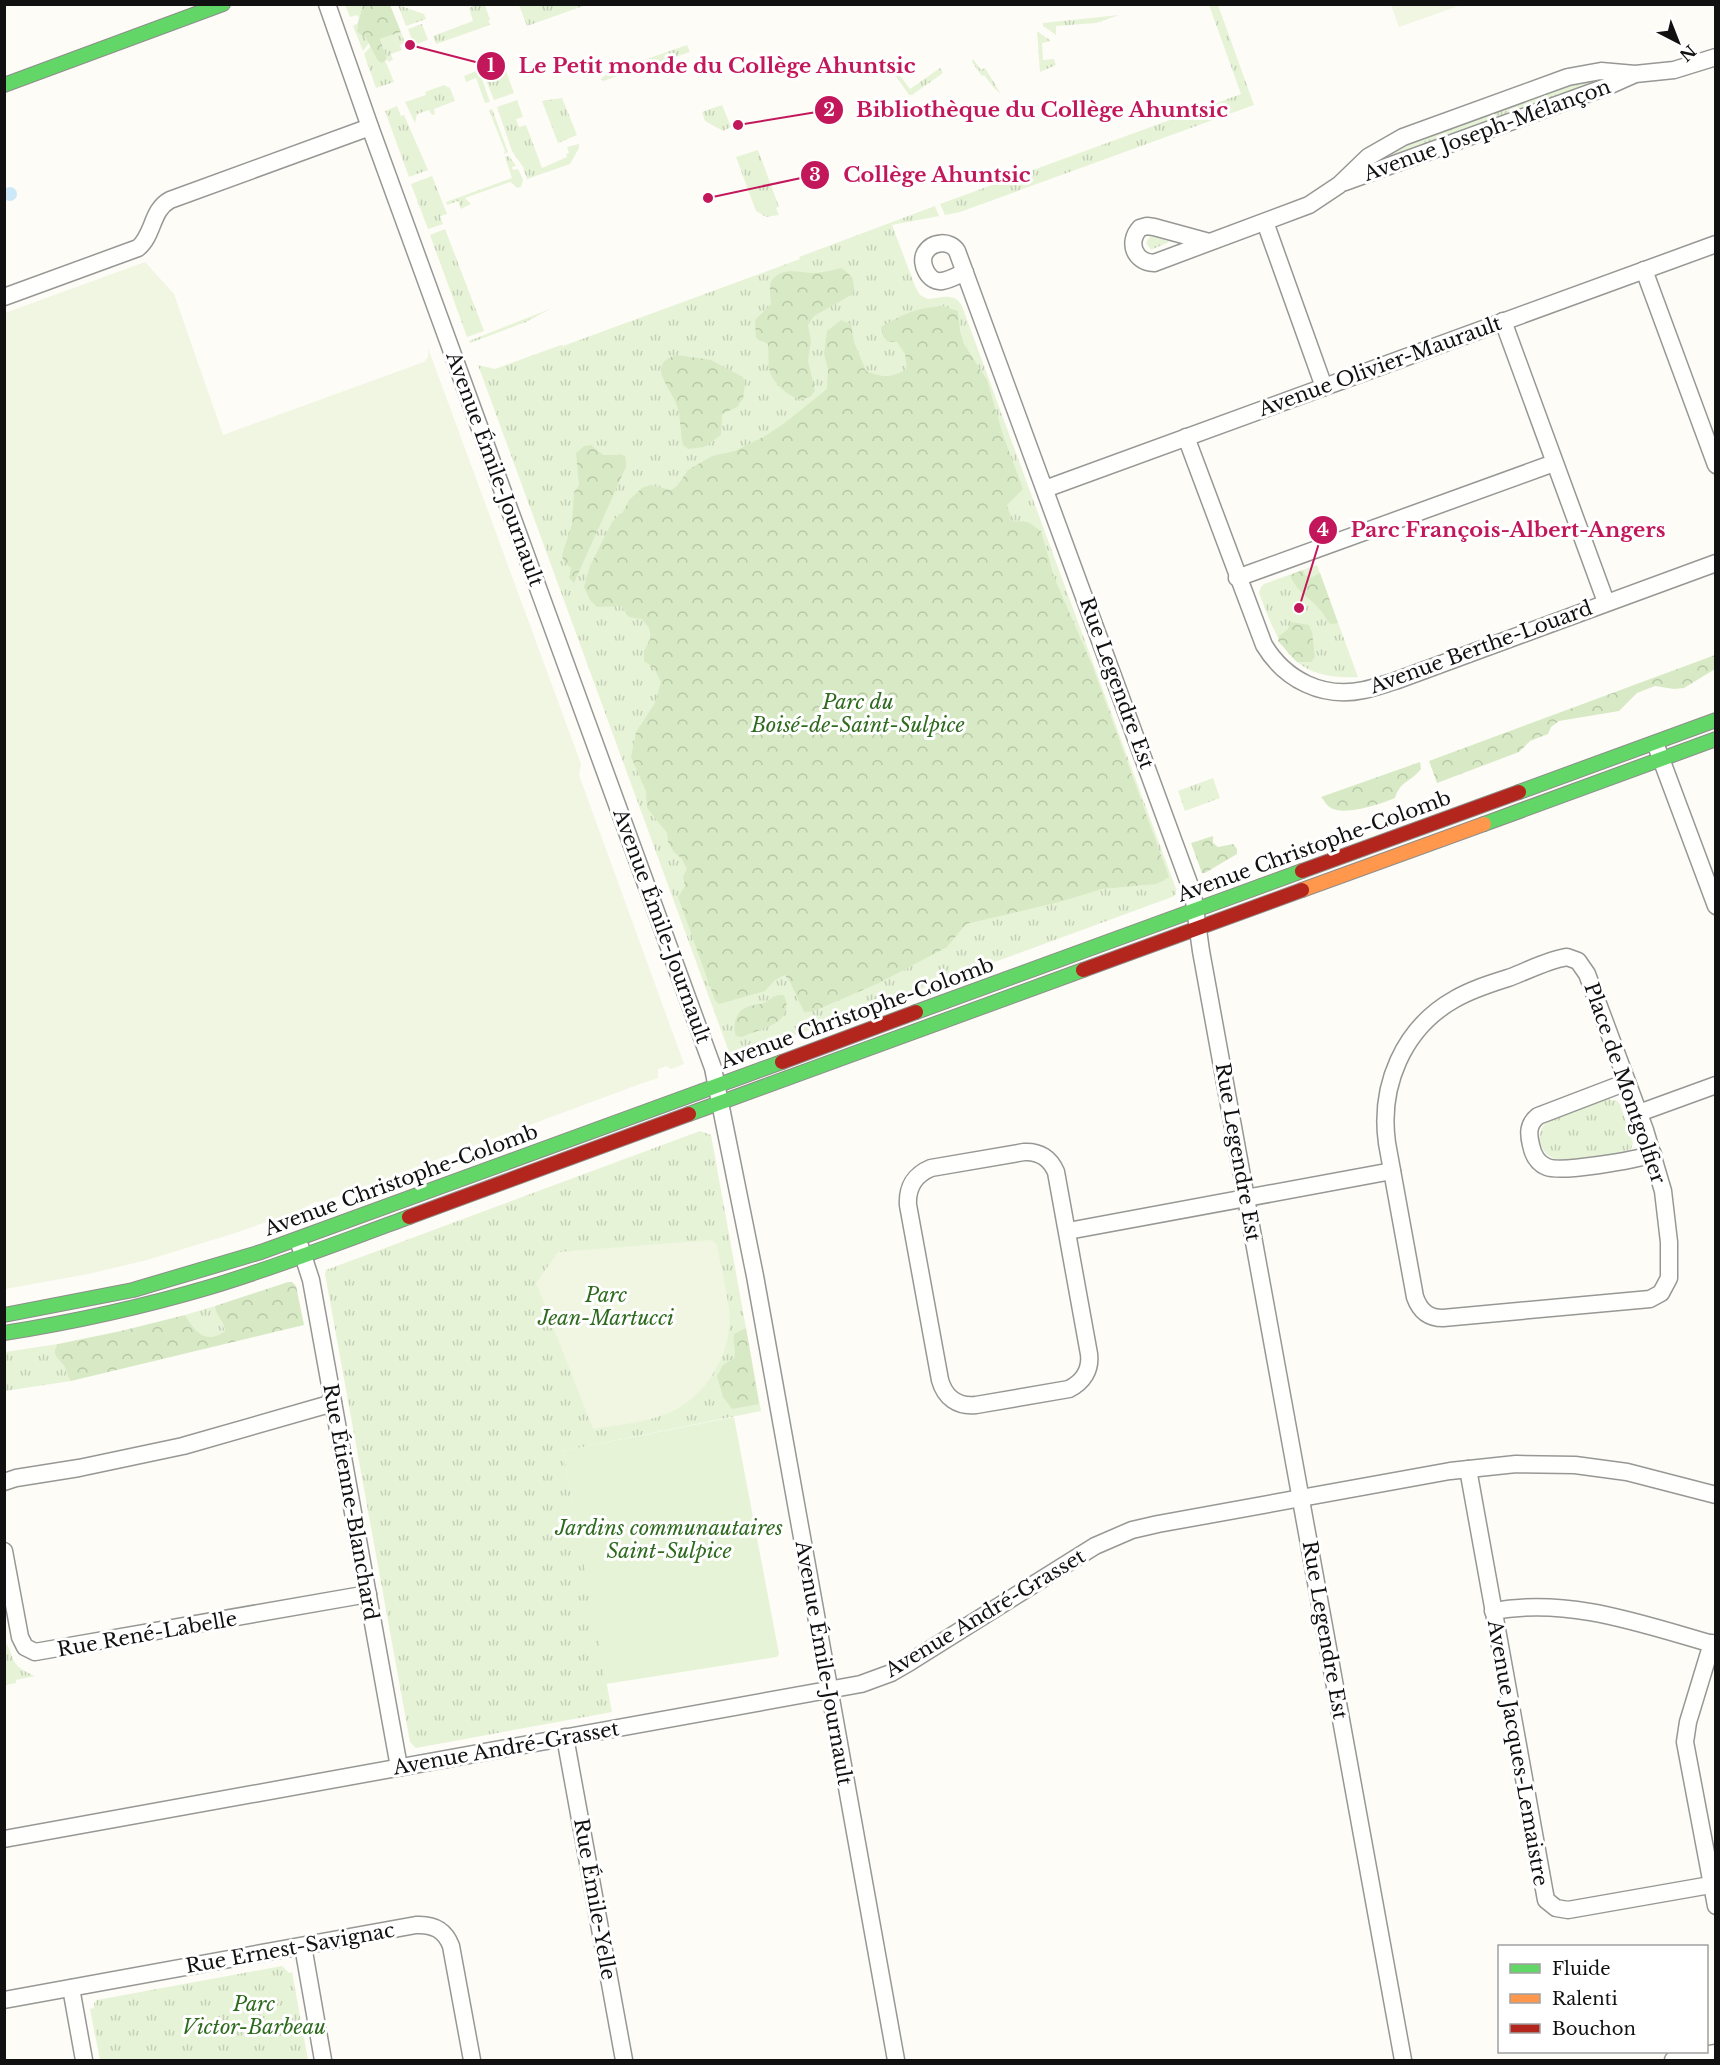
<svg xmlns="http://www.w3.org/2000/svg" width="1720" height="2065" viewBox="0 0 1720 2065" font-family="'Libre Baskerville',serif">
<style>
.grass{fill:url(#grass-tufts)}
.forest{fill:url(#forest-crowns)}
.garden{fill:#e7f3d7}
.pitch{fill:#f0f6e1}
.water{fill:#cde8f7}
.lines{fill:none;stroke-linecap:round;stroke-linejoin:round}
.street-casing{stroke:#979795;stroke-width:19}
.fast-casing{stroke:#8e8d8b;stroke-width:16}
.slow-casing{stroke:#8e8d8b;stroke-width:16}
.jam-casing{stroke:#8e8d8b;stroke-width:16}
.street{stroke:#fffffe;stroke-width:16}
.fast{stroke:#63d668;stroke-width:14}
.slow{stroke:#ff974d;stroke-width:14}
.jam{stroke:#b3261e;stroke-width:14}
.labels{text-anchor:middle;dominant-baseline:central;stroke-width:6;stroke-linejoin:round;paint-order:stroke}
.street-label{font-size:20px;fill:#111;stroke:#fff}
.park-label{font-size:20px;font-style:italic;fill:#2f6b1f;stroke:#fff}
.leader{fill:none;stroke:#c2185b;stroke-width:2}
.callout-dot{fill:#c2185b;stroke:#fff;stroke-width:2}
.mark-label{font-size:18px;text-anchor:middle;font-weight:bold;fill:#fff}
.callout-label{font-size:21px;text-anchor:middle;font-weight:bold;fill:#c2185b;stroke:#fff;stroke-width:6;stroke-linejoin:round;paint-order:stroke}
</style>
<defs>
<pattern id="grass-tufts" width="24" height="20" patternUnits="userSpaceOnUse" patternTransform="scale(1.5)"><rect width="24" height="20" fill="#e7f3d7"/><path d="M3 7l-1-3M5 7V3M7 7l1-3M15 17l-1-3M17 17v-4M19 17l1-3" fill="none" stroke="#c5cfb8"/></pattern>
<pattern id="forest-crowns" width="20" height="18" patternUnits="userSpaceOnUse" patternTransform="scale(1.5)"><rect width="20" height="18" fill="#d8eac5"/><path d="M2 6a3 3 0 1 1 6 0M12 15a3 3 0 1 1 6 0" fill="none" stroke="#b8c8a8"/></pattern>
</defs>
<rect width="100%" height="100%" fill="#fdfcf7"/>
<g class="grass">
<path d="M 478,4 L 485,5 L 490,20 L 488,21 L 490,25 L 436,44 L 433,36 L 473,21 L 469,8 Z"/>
<path d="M 345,5 L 363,5 L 359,18 L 357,15 L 350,17 Z"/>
<path d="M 398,5 L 424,14 L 426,19 L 406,26 Z"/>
<path d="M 519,5 L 519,4 L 586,5 L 527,26 Z"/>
<path d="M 1209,5 L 1218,5 L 1254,105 L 960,212 L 945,215 L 940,204 L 1241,94 Z"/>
<path d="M 1119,15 L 1096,23 L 1056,26 L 1056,35 L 1043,26 L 1043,23 Z"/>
<path d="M 358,23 L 357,32 L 366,38 L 369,43 L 363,51 L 353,26 Z"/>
<path d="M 422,24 L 428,40 L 414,45 L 408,29 Z"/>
<path d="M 1037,31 L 1051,41 L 1042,43 L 1043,60 L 1054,59 L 1056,65 L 1040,72 Z"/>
<path d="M 401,32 L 405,43 L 400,45 L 402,50 L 391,54 L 393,60 L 388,62 L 380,39 Z"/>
<path d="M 687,45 L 690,52 L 603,81 L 601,79 L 604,76 L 615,70 Z"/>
<path d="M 371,46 L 378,61 L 385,60 L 394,82 L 376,88 L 364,54 Z"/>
<path d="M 973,59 L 981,70 L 985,68 L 1001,94 L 994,88 L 984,75 L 982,76 L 972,62 Z"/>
<path d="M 940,68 L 943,73 L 912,95 L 909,95 L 895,75 L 898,73 L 910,89 Z"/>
<path d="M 479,70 L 490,102 L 485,103 L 476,78 L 466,82 L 464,76 Z"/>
<path d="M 504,70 L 506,71 L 514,93 L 494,100 L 485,78 Z"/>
<path d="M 1601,78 L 1602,80 L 1377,162 L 1407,144 L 1576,82 Z"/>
<path d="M 444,85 L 450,88 L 455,101 L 434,109 L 435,114 L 432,115 L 429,110 L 417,114 L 415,123 L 405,102 L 426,95 L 425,92 Z"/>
<path d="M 562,98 L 577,135 L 558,143 L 542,101 Z"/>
<path d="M 517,100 L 523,117 L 516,119 L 519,127 L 526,125 L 542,168 L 567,157 L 566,154 L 569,153 L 567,147 L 579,144 L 579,148 L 570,164 L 527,179 L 523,167 L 512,151 L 497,107 Z"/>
<path d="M 722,105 L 731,127 L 723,131 L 705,121 L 702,112 Z"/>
<path d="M 397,106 L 401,116 L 404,115 L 428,170 L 409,177 L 385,111 Z"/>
<path d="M 492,109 L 508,152 L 504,154 L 505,151 L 489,110 Z"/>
<path d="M 758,150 L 779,207 L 776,208 L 779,215 L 766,217 L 756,211 L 736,157 Z"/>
<path d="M 509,156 L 516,166 L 512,167 L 513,170 L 518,169 L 523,180 L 521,187 L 518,188 L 510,182 L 465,198 L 471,204 L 461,209 L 458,201 L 447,205 L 446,202 L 512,178 L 505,157 Z"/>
<path d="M 432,176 L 447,214 L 440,216 L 443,224 L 428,229 L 411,184 Z"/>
<path d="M 935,206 L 939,216 L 892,225 L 915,286 L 920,295 L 928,299 C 942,298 954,292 962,306 L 1176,889 L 1176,894 L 1172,897 L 752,1051 L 751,1047 L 743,1050 L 744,1054 L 732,1056 L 729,1052 L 721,1030 L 478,365 L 495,369 L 561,345 L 563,346 L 800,259 L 799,257 Z"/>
<path d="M 445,229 L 484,331 L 467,337 L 430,235 Z"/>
<path d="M 1150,236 L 1168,241 L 1169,242 L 1151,250 L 1146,243 Z"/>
<path d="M 550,309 L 526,322 L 470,343 L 469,341 Z"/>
<path d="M 1317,565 L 1358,677 C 1292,681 1279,646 1259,593 L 1261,587 L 1264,584 Z"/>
<path d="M 1213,778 L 1220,798 L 1185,811 L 1178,791 Z"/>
<path d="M 1609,1097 L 1610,1100 L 1616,1100 L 1620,1104 L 1633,1143 L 1631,1149 L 1625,1151 L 1626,1154 C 1608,1155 1571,1163 1556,1159 C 1548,1157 1542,1150 1540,1143 C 1538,1132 1542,1125 1551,1119 Z"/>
<path d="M 700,1131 L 711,1135 L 761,1411 L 563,1451 L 612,1712 L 416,1748 L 410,1742 L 325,1274 L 326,1270 Z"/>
<path d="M 215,1306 L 225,1331 C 205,1345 195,1331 185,1315 Z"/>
<path d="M 58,1344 C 50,1355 58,1357 64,1366 C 67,1371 67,1376 71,1381 L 5,1391 L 5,1352 Z"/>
<path d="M 4,1640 C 17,1659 7,1664 35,1676 L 16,1680 L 16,1683 L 5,1685 Z"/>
<path d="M 282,1966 L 289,1973 L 292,1972 L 308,2060 L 100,2060 L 90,2009 L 94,2008 L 94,2003 L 97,2000 Z"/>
</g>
<g class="forest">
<path d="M 363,5 L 390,5 L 401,32 L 380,39 L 387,59 L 382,63 L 378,61 L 366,38 L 357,32 L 358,22 Z"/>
<path d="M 841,268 C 852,275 856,282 853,294 L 814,316 L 808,325 L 811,341 L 808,361 L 815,391 L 810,397 L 800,400 C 787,395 773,384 769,369 C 768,362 769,353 768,344 L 756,338 L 755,320 L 771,304 C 771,297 768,286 772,280 C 783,265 803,274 817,273 C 825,272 833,270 841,268 Z"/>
<path d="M 943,306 L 958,311 L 960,331 L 964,344 L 987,380 L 1003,435 L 1023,489 L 1007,505 L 1012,521 L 1028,522 L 1041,531 L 1054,577 L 1092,665 L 1169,877 L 1156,884 L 1102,889 L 1063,901 L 966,924 L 947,947 L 879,983 L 814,1011 L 804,1012 L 791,984 L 785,975 L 775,980 L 765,991 L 719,1004 L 715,1000 L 678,897 L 685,886 L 683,877 L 687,869 L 681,858 L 674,852 L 668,842 L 667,833 L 647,808 L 646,791 L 631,757 L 636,732 L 655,703 L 661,682 L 654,668 L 644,661 L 644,651 L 651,637 L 649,628 L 642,619 L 629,617 L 621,606 L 597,607 L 590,600 L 584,587 L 590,566 L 612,522 L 623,512 L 629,500 L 642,488 L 650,485 L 671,490 L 677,486 L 688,470 L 712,456 L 735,451 L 765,436 L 782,425 L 827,389 L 828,369 L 824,354 L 827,331 L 841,320 L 851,324 L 854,342 L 866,371 C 884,378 891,378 907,369 L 905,354 L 897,342 L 888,342 L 883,336 L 881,327 C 902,314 919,307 943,306 Z"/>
<path d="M 677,355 L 711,360 L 743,377 L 745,384 L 743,399 L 737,407 L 722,414 L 721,435 L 704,447 L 688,449 L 683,445 C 680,432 681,418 677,406 C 672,388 644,364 677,355 Z"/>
<path d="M 591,445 L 603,455 L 623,455 L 626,459 L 626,467 L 574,583 L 569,578 L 571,568 L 563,560 L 562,555 L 572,524 L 574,492 L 579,486 L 576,453 L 584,446 Z"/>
<path d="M 1303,570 L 1305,575 L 1310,578 L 1320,573 L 1338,623 L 1331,624 C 1326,621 1326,617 1322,612 C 1310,597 1298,594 1290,575 Z"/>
<path d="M 1291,622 L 1309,625 L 1312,632 L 1315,657 L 1311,662 L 1297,662 L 1278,641 L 1279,636 L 1288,629 Z"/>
<path d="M 1715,655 L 1715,669 L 1684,688 L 1674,689 L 1655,686 L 1637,693 L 1619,711 L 1559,721 L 1551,727 L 1548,734 L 1530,741 L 1519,752 L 1437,783 L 1429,761 Z"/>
<path d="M 1420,762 L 1421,769 C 1411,782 1400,781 1395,798 C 1381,804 1345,816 1331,808 C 1327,806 1324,800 1321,797 Z"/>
<path d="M 1213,836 L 1213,843 L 1218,847 L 1233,844 L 1237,849 L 1237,854 L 1205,873 L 1202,873 L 1191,843 Z"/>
<path d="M 778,995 L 784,995 C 796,1024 761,1028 742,1037 L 736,1036 C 732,1026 736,1011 747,1007 C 751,1005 756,1005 761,1004 C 767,1002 772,997 778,995 Z"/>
<path d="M 288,1282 L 292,1282 L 296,1286 L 304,1325 L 71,1381 C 67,1376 67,1371 64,1366 C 58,1357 50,1355 58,1344 L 121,1331 L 185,1315 C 195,1331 205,1345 225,1331 C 224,1322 216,1316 215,1306 Z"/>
<path d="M 746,1328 L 759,1404 L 732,1409 L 723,1397 L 717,1376 L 723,1365 L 734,1358 C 737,1349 732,1342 734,1334 Z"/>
</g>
<path class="garden" d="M 734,1417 L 779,1654 L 777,1657 L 606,1684 L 563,1451 Z"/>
<g class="pitch">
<path d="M 1391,5 L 1391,4 L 1461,5 L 1399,27 Z"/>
<path d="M 145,262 L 174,294 L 223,435 L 424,362 L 428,357 L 428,348 L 581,764 L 579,775 L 684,1064 L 671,1069 L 666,1066 L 658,1069 L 658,1078 L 640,1084 L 325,1201 L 314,1202 L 301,1210 L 232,1234 L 147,1260 L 88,1274 L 5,1289 L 5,313 Z"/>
<path d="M 712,1240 L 717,1245 C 721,1266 726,1288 729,1309 C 734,1351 706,1399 666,1414 C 644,1423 617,1425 593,1429 L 536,1283 L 558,1252 Z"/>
</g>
<circle class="water" cx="10" cy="194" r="7"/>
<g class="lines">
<defs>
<g id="street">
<path d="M 327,4 L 370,127 L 713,1068 L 755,1276 L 896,2060"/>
<path d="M 1345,182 L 1606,87 L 1633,75"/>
<path d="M 1265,222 L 1324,387"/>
<path d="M 1209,242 L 1154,227 L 1147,226 L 1140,228 C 1127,242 1134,262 1154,263 L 1309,205 L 1339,185 L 1368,157 L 1403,137 L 1568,77 L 1601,71 L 1635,74 L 1674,70 L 1716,57"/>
<path d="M 1644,270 L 1716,465"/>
<path d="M 965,272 C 958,275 950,280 942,281 C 929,283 919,264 925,253 C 932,241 950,240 957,251 L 1193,894 L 1201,951 L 1242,1176 L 1403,2060"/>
<path d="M 4,297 L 138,248 C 154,235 151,210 170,200 L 370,127"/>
<path d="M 1503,321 L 1606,602"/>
<path d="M 1186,437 L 1264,645 C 1285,680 1323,699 1364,690 C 1374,688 1385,684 1395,681 L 1716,563"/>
<path d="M 1045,489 L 1716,244"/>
<path d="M 1237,578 L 1554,463"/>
<path d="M 1657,748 L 1716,906"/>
<path d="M 1567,957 L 1578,961 L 1587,974 L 1645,1130 L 1663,1191 L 1669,1242 L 1669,1278 L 1661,1293 L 1650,1299 L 1443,1318 C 1428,1318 1420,1311 1415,1297 L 1387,1143 C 1379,1086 1403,1028 1455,999 C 1472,989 1492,983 1511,977 C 1529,970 1548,960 1567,957 Z"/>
<path d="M 1627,1082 L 1538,1116 C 1528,1124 1528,1133 1531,1145 C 1533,1155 1537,1163 1547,1167 C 1562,1173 1635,1160 1653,1154"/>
<path d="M 1639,1113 L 1716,1085"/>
<path d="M 1024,1152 C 1039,1151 1050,1158 1056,1172 L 1089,1354 C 1091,1370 1083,1382 1069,1389 L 976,1405 C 958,1407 945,1398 940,1380 L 908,1205 C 907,1188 914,1175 931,1168 Z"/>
<path d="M 1068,1231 L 1392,1171"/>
<path d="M 300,1246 L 311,1280 L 399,1767"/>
<path d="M 1468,1469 L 1546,1900 L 1556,1908 L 1568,1910 L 1716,1884"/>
<path d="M 4,1482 L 16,1478 L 79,1468 L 183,1446 L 333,1403"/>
<path d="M 4,1551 L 20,1637 L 25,1647 L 35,1652 L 368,1594"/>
<path d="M 1493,1611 C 1570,1597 1642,1624 1716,1645"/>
<path d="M 1712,1643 L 1688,1722 L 1685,1742 L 1716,1906"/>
<path d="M 565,1737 L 624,2060"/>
<path d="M 4,1839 L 861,1684 L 891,1673 L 910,1662 L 1095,1546 L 1132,1530 L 1158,1524 L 1450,1471 L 1516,1464 L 1575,1465 L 1627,1472 L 1716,1495"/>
<path d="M 303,1946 L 323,2060"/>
<path d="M 71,1988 L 84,2060"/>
<path d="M 4,2000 L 416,1925 C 433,1924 445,1930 451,1946 L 472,2060"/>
<path d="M 1673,2060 L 1716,2053"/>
</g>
<g id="fast">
<path d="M 4,85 L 223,4"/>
<path d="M 1519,792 L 1716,720"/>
<path d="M 1484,824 L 1716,739"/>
<path d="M 916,1012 L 1302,871"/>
<path d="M 689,1114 L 1083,970"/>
<path d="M 4,1315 L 133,1290 L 261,1252 L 782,1062"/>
<path d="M 4,1333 C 74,1322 142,1307 210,1287 C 277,1267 343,1241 409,1217"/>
</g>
<path id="slow" d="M 1302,890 L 1484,824"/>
<g id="jam">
<path d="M 1302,871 L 1519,792"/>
<path d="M 1083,970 L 1302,890"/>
<path d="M 782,1062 L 916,1012"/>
<path d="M 409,1217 L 689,1114"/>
</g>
</defs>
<use href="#street" class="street-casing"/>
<use href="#fast" class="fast-casing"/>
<use href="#slow" class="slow-casing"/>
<use href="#jam" class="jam-casing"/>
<use href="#street" class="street"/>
<use href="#fast" class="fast"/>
<use href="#slow" class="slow"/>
<use href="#jam" class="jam"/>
</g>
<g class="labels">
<g class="street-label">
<text transform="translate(1487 130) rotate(-20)">Avenue Joseph-Mélançon</text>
<text transform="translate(1380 366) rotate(-20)">Avenue Olivier-Maurault</text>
<text transform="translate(495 469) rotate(70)">Avenue Émile-Journault</text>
<text transform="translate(1481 647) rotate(-20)">Avenue Berthe-Louard</text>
<text transform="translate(1117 683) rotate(70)">Rue Legendre Est</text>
<text transform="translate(1314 846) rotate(-20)">Avenue Christophe-Colomb</text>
<text transform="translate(662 926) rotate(70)">Avenue Émile-Journault</text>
<text transform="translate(857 1013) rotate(-20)">Avenue Christophe-Colomb</text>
<text transform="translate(1625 1083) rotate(71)">Place de Montgolfier</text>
<text transform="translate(1238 1152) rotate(80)">Rue Legendre Est</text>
<text transform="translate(401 1180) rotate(-20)">Avenue Christophe-Colomb</text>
<text transform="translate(351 1502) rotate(80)">Rue Étienne-Blanchard</text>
<text transform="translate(985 1613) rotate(-31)">Avenue André-Grasset</text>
<text transform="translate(1325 1630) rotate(80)">Rue Legendre Est</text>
<text transform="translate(147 1634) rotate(-10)">Rue René-Labelle</text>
<text transform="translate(824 1663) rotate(80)">Avenue Émile-Journault</text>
<text transform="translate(506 1748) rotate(-10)">Avenue André-Grasset</text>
<text transform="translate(1518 1753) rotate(80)">Avenue Jacques-Lemaistre</text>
<text transform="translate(595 1899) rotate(80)">Rue Émile-Yelle</text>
<text transform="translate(290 1948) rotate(-10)">Rue Ernest-Savignac</text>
</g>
<g class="park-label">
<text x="858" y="702">Parc du<tspan x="858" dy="23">Boisé-de-Saint-Sulpice</tspan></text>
<text x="606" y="1295">Parc<tspan x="606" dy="23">Jean-Martucci</tspan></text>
<text x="669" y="1528">Jardins communautaires<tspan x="669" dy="23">Saint-Sulpice</tspan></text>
<text x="254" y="2004">Parc<tspan x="254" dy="23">Victor-Barbeau</tspan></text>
</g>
</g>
<path class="leader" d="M410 45L491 66M738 125L829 110M708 198L815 175M1299 608L1323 530"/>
<g class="callout-dot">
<circle cx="410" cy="45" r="6"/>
<circle cx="738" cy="125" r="6"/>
<circle cx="708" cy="198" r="6"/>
<circle cx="1299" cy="608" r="6"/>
<circle cx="491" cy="66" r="15"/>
<circle cx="829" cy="110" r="15"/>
<circle cx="815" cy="175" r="15"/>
<circle cx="1323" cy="530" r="15"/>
</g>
<g class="mark-label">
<text x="491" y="72">1</text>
<text x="829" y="116">2</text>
<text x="815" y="181">3</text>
<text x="1323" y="536">4</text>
</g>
<g class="callout-label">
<text x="717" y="73">Le Petit monde du Collège Ahuntsic</text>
<text x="1042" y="117">Bibliothèque du Collège Ahuntsic</text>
<text x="937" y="182">Collège Ahuntsic</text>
<text x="1508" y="537">Parc François-Albert-Angers</text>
</g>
<rect width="1720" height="2065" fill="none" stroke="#111111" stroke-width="12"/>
<rect x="1498" y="1945" width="210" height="108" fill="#ffffff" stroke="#a0a0a0" stroke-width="1.5"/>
<rect x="1510" y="1964" width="30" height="9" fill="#63d668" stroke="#a0a0a0" stroke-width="1.5"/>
<text x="1552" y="1975" font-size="18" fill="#111111">Fluide</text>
<rect x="1510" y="1994" width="30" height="9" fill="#ff974d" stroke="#a0a0a0" stroke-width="1.5"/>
<text x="1552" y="2005" font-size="18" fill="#111111">Ralenti</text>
<rect x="1510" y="2024" width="30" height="9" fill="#b3261e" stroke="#a0a0a0" stroke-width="1.5"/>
<text x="1552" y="2035" font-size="18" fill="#111111">Bouchon</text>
<g transform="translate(1678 42) rotate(138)" stroke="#ffffff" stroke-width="4.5" paint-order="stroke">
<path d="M0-4.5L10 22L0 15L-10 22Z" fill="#111111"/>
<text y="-9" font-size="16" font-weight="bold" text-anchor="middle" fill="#111111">N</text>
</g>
</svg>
